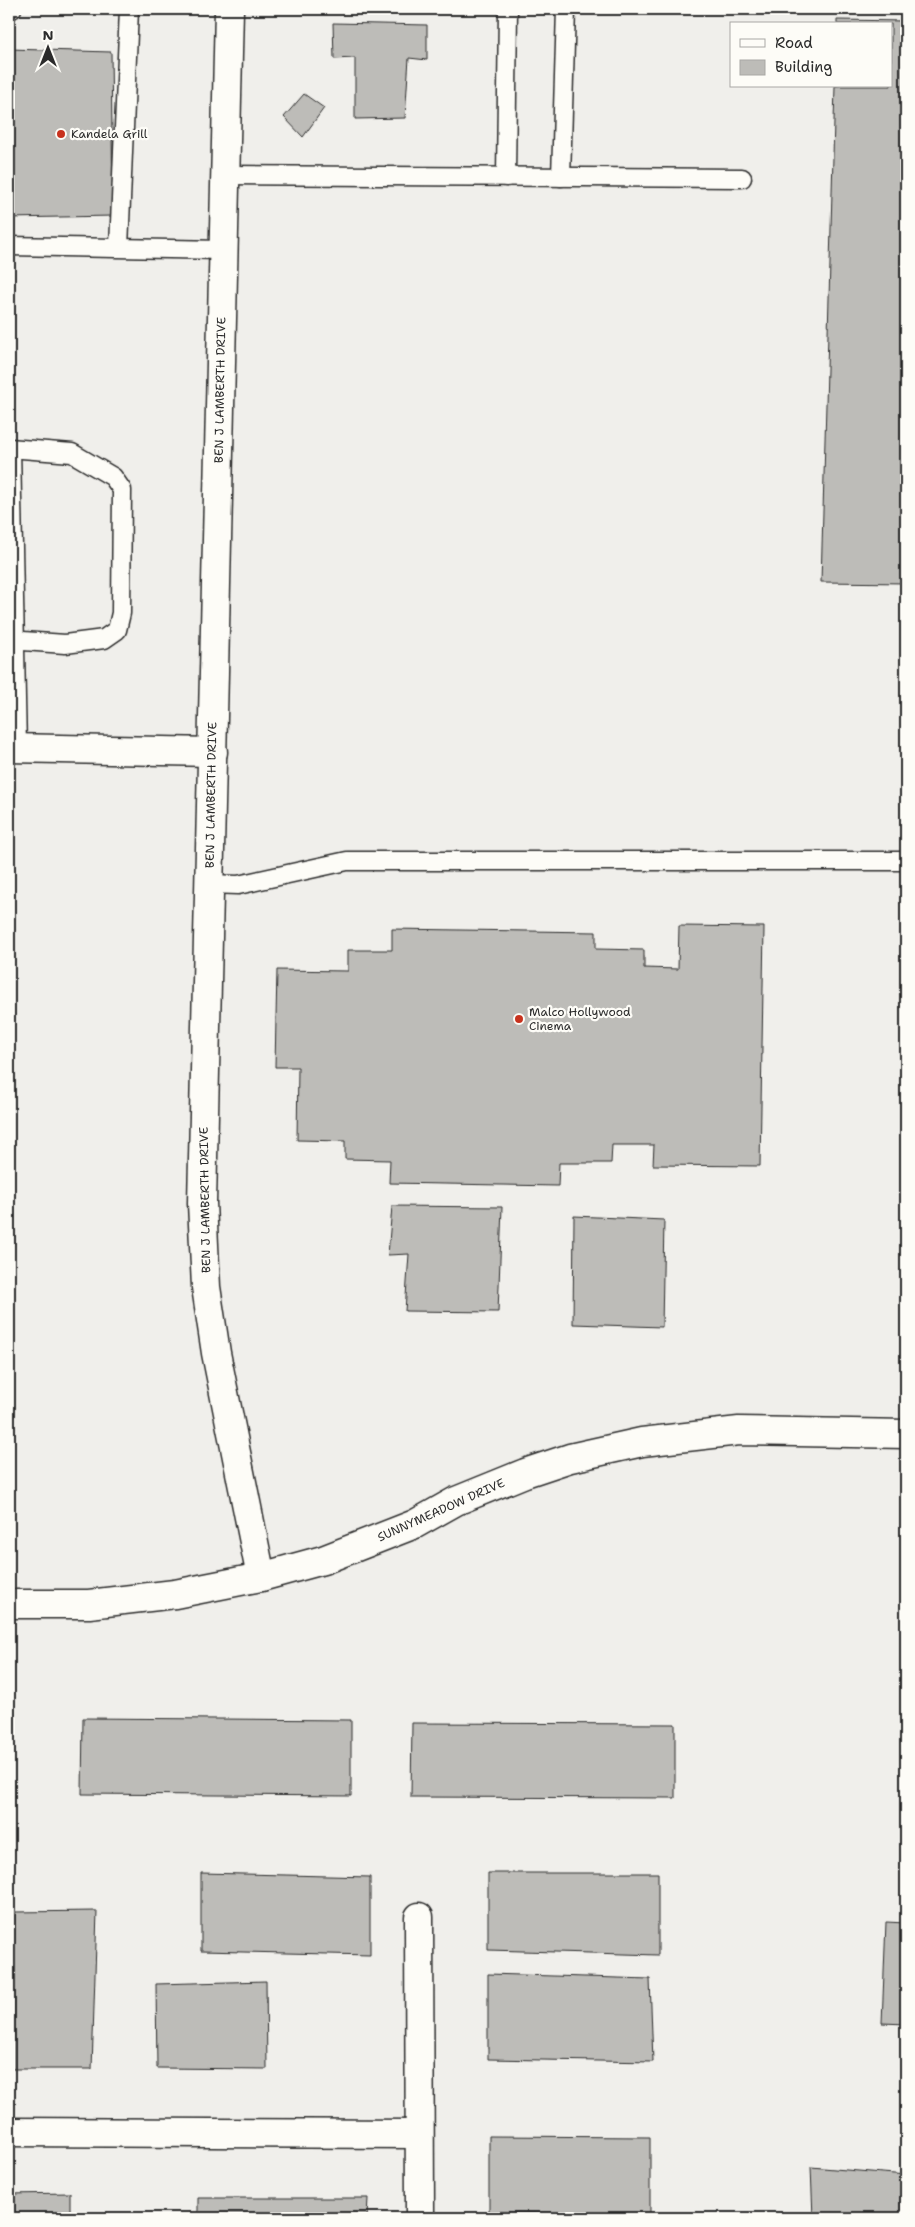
<svg xmlns="http://www.w3.org/2000/svg" width="915" height="2227" viewBox="0 0 915 2227" font-family="'Shantell Sans',sans-serif">
<style>
.building{fill:#bdbcb8;stroke:#2b2b2b}
.lines{fill:none;stroke-linecap:round;stroke-linejoin:round}
.lane-casing{stroke:#2b2b2b;stroke-width:21}
.street-casing{stroke:#2b2b2b;stroke-width:31}
.lane{stroke:#fdfcf7;stroke-width:18}
.street{stroke:#fdfcf7;stroke-width:28}
.poi-dot{fill:#c8321e;stroke:#fdfcf7;stroke-width:2}
.labels{text-anchor:middle;dominant-baseline:central;stroke-width:4.5;stroke-linejoin:round;paint-order:stroke}
.poi-label{font-size:12px;fill:#2b2b2b;stroke:#fdfcf7;text-anchor:start}
.street-label{font-size:12px;fill:#2b2b2b;stroke:#fdfcf7}
</style>
<rect width="100%" height="100%" fill="#f0efeb"/>
<filter id="ink" filterUnits="userSpaceOnUse"><feTurbulence type="fractalNoise" baseFrequency=".02" numOctaves="2"/><feDisplacementMap in="SourceGraphic" scale="10" xChannelSelector="R" yChannelSelector="G"/><feConvolveMatrix kernelMatrix="1 2 1 2 8 2 1 2 1" color-interpolation-filters="sRGB"/></filter>
<g filter="url(#ink)">
<g class="building">
<path d="M 837,20 L 906,21 L 906,583 L 821,582 L 835,86 L 891,86 L 891,24 L 837,24 Z"/>
<path d="M 333,23 L 427,25 L 427,60 L 409,58 L 405,118 L 355,119 L 355,58 L 334,59 Z"/>
<path d="M 9,49 L 111,52 L 113,216 L 9,218 Z"/>
<path d="M 304,94 L 324,108 L 303,137 L 284,117 Z"/>
<path d="M 679,926 L 764,927 L 760,1166 L 653,1165 L 654,1145 L 612,1145 L 611,1163 L 559,1163 L 558,1186 L 389,1183 L 390,1160 L 345,1159 L 345,1141 L 297,1140 L 298,1067 L 275,1067 L 277,970 L 348,971 L 348,950 L 392,950 L 392,929 L 596,932 L 596,949 L 644,950 L 644,968 L 678,969 Z"/>
<path d="M 392,1206 L 502,1207 L 498,1312 L 405,1311 L 409,1254 L 388,1255 Z"/>
<path d="M 574,1216 L 664,1220 L 662,1327 L 573,1324 Z"/>
<path d="M 83,1718 L 351,1720 L 351,1796 L 82,1794 Z"/>
<path d="M 412,1723 L 675,1724 L 675,1798 L 411,1797 Z"/>
<path d="M 201,1873 L 370,1877 L 370,1955 L 201,1951 Z"/>
<path d="M 488,1873 L 658,1873 L 658,1955 L 488,1950 Z"/>
<path d="M 97,1911 L 92,2069 L 11,2069 L 14,1912 Z"/>
<path d="M 886,1922 L 906,1923 L 906,2024 L 882,2023 Z"/>
<path d="M 488,1974 L 650,1979 L 653,2062 L 488,2059 Z"/>
<path d="M 266,1981 L 267,2069 L 157,2068 L 156,1984 Z"/>
<path d="M 489,2136 L 650,2137 L 650,2214 L 489,2212 Z"/>
<path d="M 811,2167 L 906,2175 L 906,2218 L 813,2218 Z"/>
<path d="M 70,2193 L 70,2218 L 9,2218 L 9,2194 Z"/>
<path d="M 198,2198 L 368,2198 L 367,2218 L 198,2218 Z"/>
</g>
<g class="lines">
<defs>
<g id="lane">
<path d="M 9,10 L 12,9"/>
<path d="M 225,175 L 742,178"/>
<path d="M 506,177 L 508,9"/>
<path d="M 561,177 L 566,9"/>
<path d="M 9,246 L 223,250"/>
<path d="M 119,247 L 129,9"/>
<path d="M 9,448 L 72,453 L 113,477 L 122,490 L 121,613 L 117,630 L 104,639 L 65,644 L 9,640"/>
<path d="M 11,448 L 17,748"/>
<path d="M 209,884 L 238,885 L 347,861 L 906,861"/>
</g>
<g id="street">
<path d="M 229,9 L 202,1203 L 206,1287 L 216,1353 L 261,1577"/>
<path d="M 9,748 L 213,752"/>
<path d="M 9,1604 L 89,1604 L 175,1594 L 261,1577 L 323,1560 L 415,1524 L 456,1501 L 525,1473 L 570,1458 L 642,1442 L 739,1431 L 906,1434"/>
<path d="M 419,1917 L 420,2218"/>
<path d="M 9,2132 L 419,2134"/>
</g>
</defs>
<use href="#lane" class="lane-casing"/>
<use href="#street" class="street-casing"/>
<use href="#lane" class="lane"/>
<use href="#street" class="street"/>
</g>
</g>
<g class="poi-dot">
<circle cx="61" cy="134" r="5"/>
<circle cx="519" cy="1019" r="5"/>
</g>
<g class="labels">
<g class="poi-label">
<text x="71" y="134">Kandela Grill</text>
<text x="529" y="1012">Malco Hollywood<tspan x="529" dy="14">Cinema</tspan></text>
</g>
<g class="street-label">
<text transform="translate(220 390) rotate(-89)">BEN J LAMBERTH DRIVE</text>
<text transform="translate(211 795) rotate(-89)">BEN J LAMBERTH DRIVE</text>
<text transform="translate(205 1200) rotate(-91)">BEN J LAMBERTH DRIVE</text>
<text transform="translate(441 1510) rotate(-24)">SUNNYMEADOW DRIVE</text>
</g>
</g>
<rect width="915" height="2227" fill="none" stroke="#fdfcf7" stroke-width="30"/>
<rect x="15" y="15" width="885" height="2197" fill="none" stroke="#2b2b2b" stroke-width="2" filter="url(#ink)"/>
<rect x="730" y="22" width="162" height="65" fill="#fdfcf7" stroke="#a9a8a5"/>
<rect x="740" y="39" width="25" height="8" fill="#fdfcf7" stroke="#a9a8a5"/>
<text x="775" y="48" font-size="15" fill="#2b2b2b">Road</text>
<rect x="740" y="60" width="25" height="15" fill="#bdbcb8" stroke="#a9a8a5"/>
<text x="775" y="72" font-size="15" fill="#2b2b2b">Building</text>
<g transform="translate(48 48)" stroke="#fdfcf7" stroke-width="4" paint-order="stroke">
<path d="M0-4L9 19L0 12L-9 19Z" fill="#2b2b2b"/>
<text y="-8" font-size="14" font-weight="bold" text-anchor="middle" fill="#2b2b2b">N</text>
</g>
</svg>
